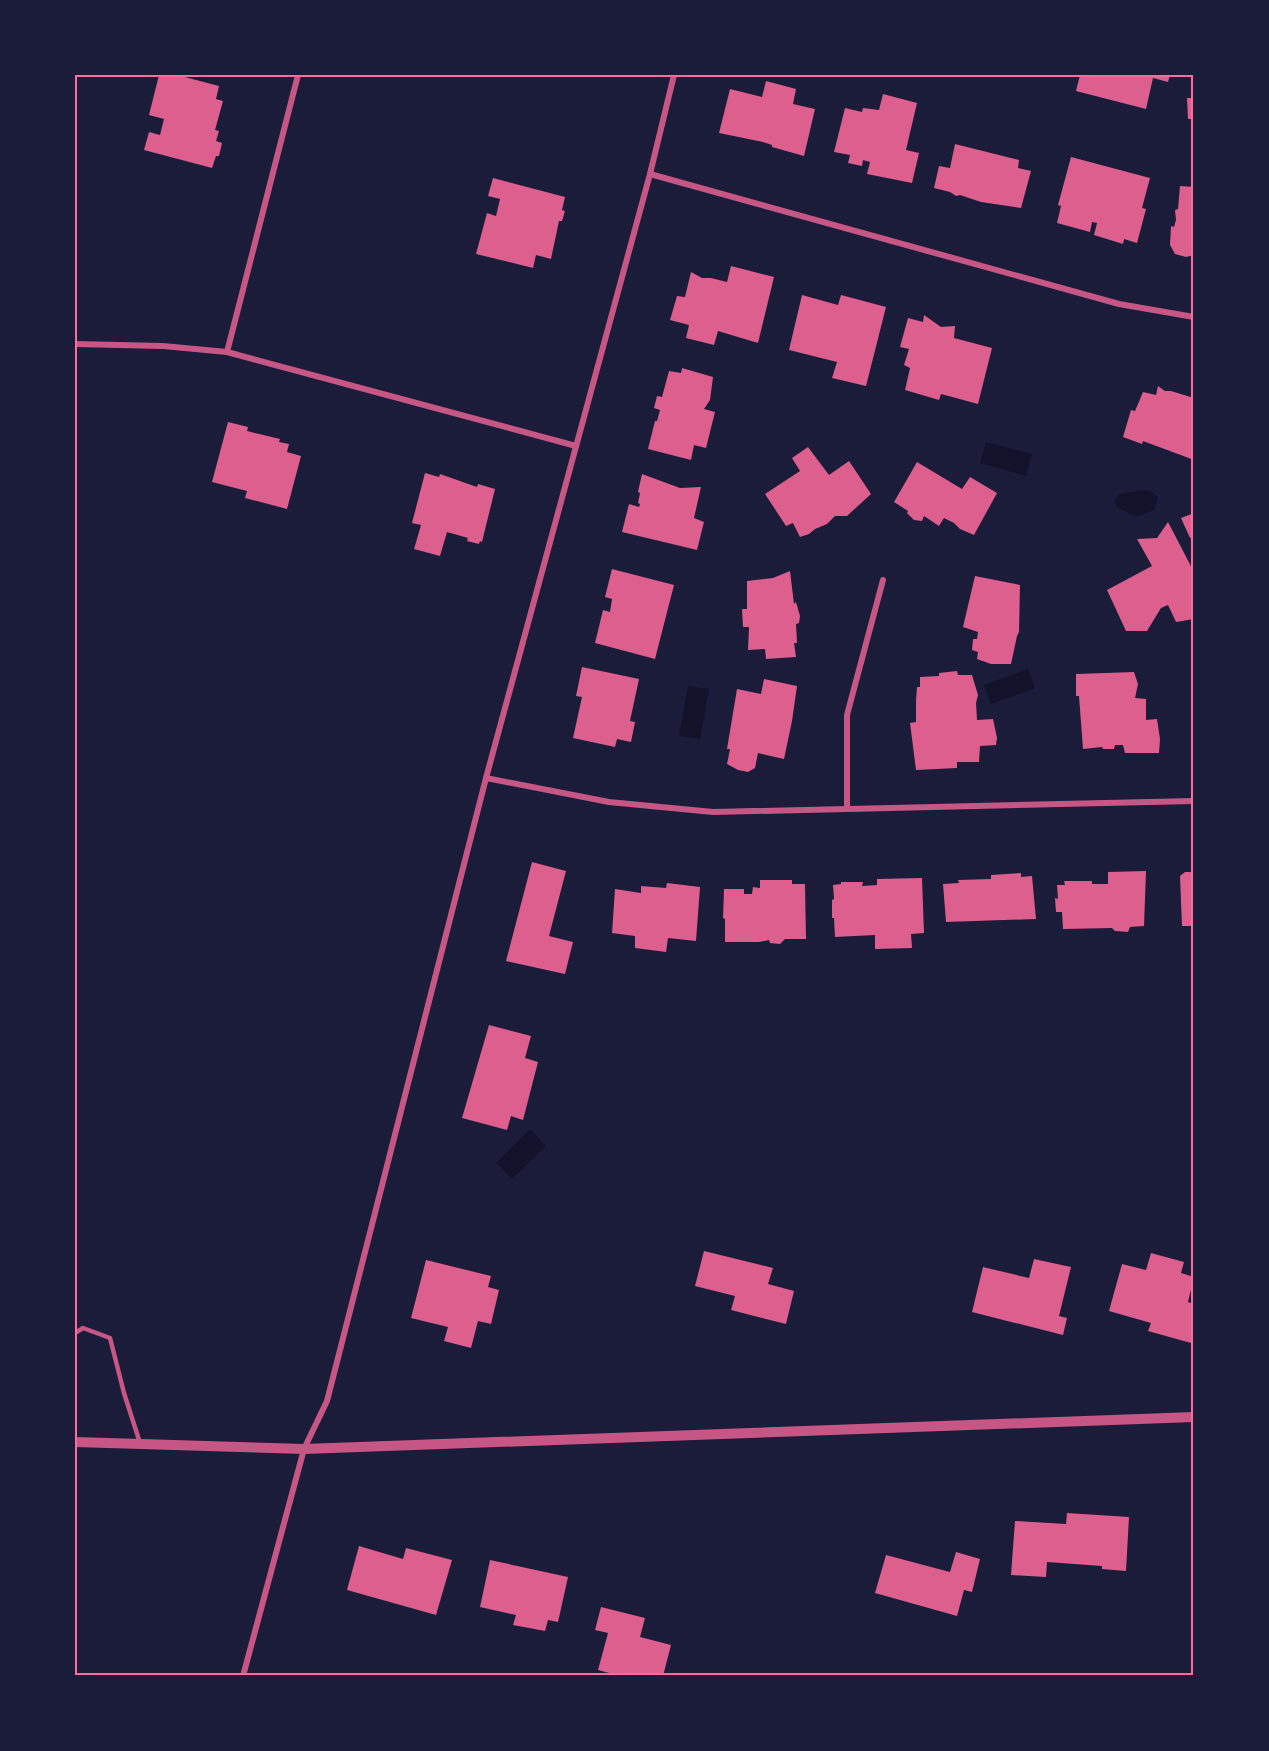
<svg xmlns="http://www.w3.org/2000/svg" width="1269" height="1751" viewBox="0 0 1269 1751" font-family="Manrope,sans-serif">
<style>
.water{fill:#12122b}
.building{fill:#dd5f8e}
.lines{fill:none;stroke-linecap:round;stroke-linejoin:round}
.service{stroke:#c65784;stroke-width:4.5}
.minor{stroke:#c65784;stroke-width:6}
.tertiary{stroke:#c65784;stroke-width:10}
.neatline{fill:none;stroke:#ff6b9d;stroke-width:2}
</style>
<rect width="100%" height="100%" fill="#1b1b3a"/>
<g class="water">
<path d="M 986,442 L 1032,454 L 1026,476 L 980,463 Z"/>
<path d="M 1144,490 L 1150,491 L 1158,497 L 1154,510 L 1136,517 L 1117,507 L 1114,502 L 1120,494 Z"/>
<path d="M 1028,669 L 1035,688 L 991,704 L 984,685 Z"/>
<path d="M 688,686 L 709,689 L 700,739 L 679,736 Z"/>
<path d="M 530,1129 L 546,1146 L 512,1179 L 496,1163 Z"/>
</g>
<g class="building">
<path d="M 159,75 L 177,75 L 219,86 L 216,99 L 223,101 L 215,130 L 219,131 L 216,141 L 222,143 L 219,156 L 216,156 L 212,168 L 144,150 L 149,132 L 160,135 L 164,119 L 149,115 Z"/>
<path d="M 1080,75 L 1170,75 L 1168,82 L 1153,78 L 1146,109 L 1076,91 Z"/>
<path d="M 766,81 L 796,89 L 793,104 L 815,109 L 804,156 L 772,147 L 772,145 L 763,142 L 719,133 L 730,89 L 762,97 Z"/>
<path d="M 883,94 L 917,103 L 906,150 L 919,153 L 912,183 L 867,174 L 870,162 L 863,160 L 862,166 L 848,163 L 850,155 L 834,152 L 845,108 L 862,112 L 863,108 L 879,110 Z"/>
<path d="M 1187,98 L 1194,98 L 1194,119 L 1188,119 Z"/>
<path d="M 955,144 L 1019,160 L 1018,168 L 1031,171 L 1021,208 L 981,202 L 960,195 L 956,196 L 950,192 L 934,188 L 939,166 L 950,168 Z"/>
<path d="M 1071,157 L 1150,178 L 1142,208 L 1146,209 L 1137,243 L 1124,239 L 1123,244 L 1094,235 L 1097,223 L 1092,222 L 1090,232 L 1057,223 L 1061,206 L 1058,205 Z"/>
<path d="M 493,178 L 565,197 L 562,210 L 565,211 L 562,221 L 559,221 L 551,259 L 536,255 L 533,268 L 476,254 L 487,213 L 496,216 L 500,199 L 488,196 Z"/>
<path d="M 1180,186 L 1194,187 L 1194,255 L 1186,257 L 1175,254 L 1170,245 L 1171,226 L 1174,227 L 1176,220 L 1175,210 L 1178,209 Z"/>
<path d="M 731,266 L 774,277 L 758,343 L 718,331 L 714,345 L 686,338 L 689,325 L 670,320 L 677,296 L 685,297 L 691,272 L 702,278 L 711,278 L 727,282 Z"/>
<path d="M 802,295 L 838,305 L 841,295 L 886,307 L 866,386 L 832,378 L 837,362 L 789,350 Z"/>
<path d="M 924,315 L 941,327 L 955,326 L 954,338 L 992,348 L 978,404 L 941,394 L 939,400 L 905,390 L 910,368 L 904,365 L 909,349 L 900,347 L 908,318 L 923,322 Z"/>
<path d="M 682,368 L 713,377 L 710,400 L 704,409 L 715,412 L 706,448 L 694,445 L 691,460 L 648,449 L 655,421 L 657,421 L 660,410 L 654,408 L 657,396 L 662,397 L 669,371 L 681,373 Z"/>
<path d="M 1158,386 L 1165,391 L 1171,391 L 1194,398 L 1194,460 L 1143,441 L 1142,444 L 1123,437 L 1131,410 L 1135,411 L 1143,392 L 1156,395 Z"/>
<path d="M 228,422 L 248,427 L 247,431 L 280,439 L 279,442 L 289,444 L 287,452 L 301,456 L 287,509 L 245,498 L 247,491 L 212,482 Z"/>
<path d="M 808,447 L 829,475 L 849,461 L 871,494 L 847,516 L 835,516 L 827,524 L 815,529 L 809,534 L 800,537 L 793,523 L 786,526 L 765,494 L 800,471 L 792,458 Z"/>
<path d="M 917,462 L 962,489 L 970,477 L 997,493 L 974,535 L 960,529 L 954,523 L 944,518 L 939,526 L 924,516 L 922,521 L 914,520 L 907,513 L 908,511 L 894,502 Z"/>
<path d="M 425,473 L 439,477 L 440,474 L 477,487 L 478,484 L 495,489 L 482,542 L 480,541 L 479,544 L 467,541 L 468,538 L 447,532 L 440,556 L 414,549 L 421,525 L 412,523 Z"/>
<path d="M 642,474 L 680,488 L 701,487 L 694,518 L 704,522 L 697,550 L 622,532 L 629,504 L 639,507 L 640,504 L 638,503 L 640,493 L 638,492 Z"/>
<path d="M 1194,513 L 1194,536 L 1190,538 L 1181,518 Z"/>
<path d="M 1168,522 L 1194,572 L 1194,619 L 1176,622 L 1168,605 L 1161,608 L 1147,631 L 1126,631 L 1107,590 L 1152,566 L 1137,539 L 1157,538 Z"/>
<path d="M 612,569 L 674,585 L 655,659 L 595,643 L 603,610 L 610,612 L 612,599 L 605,597 Z"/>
<path d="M 790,571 L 794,604 L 796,602 L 800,616 L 799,623 L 796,624 L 797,643 L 794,643 L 796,657 L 766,659 L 765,649 L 748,650 L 749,627 L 743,627 L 742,609 L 747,609 L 747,581 L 773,578 Z"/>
<path d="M 975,576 L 1020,585 L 1019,632 L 1017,636 L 1011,664 L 991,664 L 977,659 L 978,652 L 972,650 L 973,639 L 977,639 L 978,632 L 963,627 Z"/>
<path d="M 582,667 L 639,679 L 630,721 L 635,722 L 631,742 L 617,739 L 615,747 L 573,738 L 582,697 L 576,696 Z"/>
<path d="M 957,671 L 958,675 L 972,675 L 978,695 L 976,703 L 977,720 L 993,719 L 997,738 L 996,745 L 980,746 L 979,762 L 957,762 L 957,768 L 916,770 L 910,723 L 916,722 L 916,701 L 917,687 L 920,687 L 920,677 L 939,676 L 939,673 Z"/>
<path d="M 1134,672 L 1138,684 L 1135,698 L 1146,699 L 1146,720 L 1157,719 L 1160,739 L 1159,753 L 1125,753 L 1123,745 L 1115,745 L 1114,749 L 1103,749 L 1102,747 L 1083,749 L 1079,696 L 1076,696 L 1076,674 Z"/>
<path d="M 764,679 L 797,686 L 792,721 L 784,759 L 758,753 L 755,768 L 748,772 L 738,770 L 727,764 L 730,749 L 727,749 L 737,689 L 761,694 Z"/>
<path d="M 532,862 L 566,871 L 549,936 L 573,942 L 565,974 L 506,961 Z"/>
<path d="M 1146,871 L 1144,926 L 1130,927 L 1128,932 L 1115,931 L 1112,928 L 1063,929 L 1062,912 L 1056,912 L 1055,898 L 1058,899 L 1057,885 L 1065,885 L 1064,881 L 1092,881 L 1092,884 L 1108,884 L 1108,872 Z"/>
<path d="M 1185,872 L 1194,872 L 1194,926 L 1182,926 L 1180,876 Z"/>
<path d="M 1021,873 L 1021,877 L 1032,876 L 1036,919 L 946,922 L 943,884 L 959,883 L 958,880 L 991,879 L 991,875 Z"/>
<path d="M 922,878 L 924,933 L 911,934 L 912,948 L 875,949 L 875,935 L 835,937 L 834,918 L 832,918 L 832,900 L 834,899 L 833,885 L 841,884 L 841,882 L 863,882 L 862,886 L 877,885 L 877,879 Z"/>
<path d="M 760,880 L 792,880 L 792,884 L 805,884 L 806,939 L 785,939 L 780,944 L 770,943 L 769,940 L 759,942 L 725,942 L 725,919 L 723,918 L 724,889 L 744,889 L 744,894 L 752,894 L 753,887 L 760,888 Z"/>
<path d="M 667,883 L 700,887 L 696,941 L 668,938 L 666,952 L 635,948 L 635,936 L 612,933 L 615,889 L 641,893 L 641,886 L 666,888 Z"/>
<path d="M 489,1025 L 531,1036 L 525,1058 L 538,1062 L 523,1120 L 511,1116 L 507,1130 L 462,1118 Z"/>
<path d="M 704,1251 L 773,1268 L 768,1284 L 794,1291 L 786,1324 L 731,1310 L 735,1296 L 695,1286 Z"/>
<path d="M 1151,1253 L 1184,1262 L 1181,1273 L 1194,1277 L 1188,1302 L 1194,1304 L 1194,1333 L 1191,1343 L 1148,1331 L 1151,1323 L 1109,1311 L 1122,1264 L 1146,1270 Z"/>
<path d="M 1034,1259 L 1071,1267 L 1059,1316 L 1067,1318 L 1063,1335 L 972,1312 L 983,1267 L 1029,1278 Z"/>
<path d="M 426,1260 L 491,1276 L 488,1287 L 499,1290 L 491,1324 L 478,1321 L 471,1348 L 444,1341 L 448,1327 L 411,1318 Z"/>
<path d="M 1067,1513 L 1129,1517 L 1126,1571 L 1102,1569 L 1102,1566 L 1047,1562 L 1046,1577 L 1011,1575 L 1015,1521 L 1066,1524 Z"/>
<path d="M 359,1546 L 403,1559 L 406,1548 L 452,1560 L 436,1615 L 347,1590 Z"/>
<path d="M 956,1552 L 980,1559 L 972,1592 L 964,1590 L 957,1616 L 875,1593 L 886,1555 L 950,1572 Z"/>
<path d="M 490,1560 L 568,1577 L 558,1622 L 548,1620 L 545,1631 L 513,1625 L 516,1615 L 480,1607 Z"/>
<path d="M 601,1607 L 645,1618 L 640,1637 L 671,1645 L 663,1676 L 620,1676 L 598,1670 L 608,1633 L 595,1630 Z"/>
</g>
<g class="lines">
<path class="service" d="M 75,1333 L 83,1328 L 110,1338 L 124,1393 L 140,1443"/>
<g class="minor">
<path d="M 650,174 L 1119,304 L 1194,317"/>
<path d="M 75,344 L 163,346 L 227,352 L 576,446"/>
<path d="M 227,352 L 298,75"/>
<path d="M 486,778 L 609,802 L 713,812 L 1194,801"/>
<path d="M 847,809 L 847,715 L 883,580"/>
<path d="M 243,1676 L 304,1449 L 327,1401 L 486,778 L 650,174 L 674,75"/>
</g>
<path class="tertiary" d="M 75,1442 L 304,1449 L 1194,1417"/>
</g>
<rect width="1269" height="1751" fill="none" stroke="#1b1b3a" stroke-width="153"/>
<rect x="76" y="76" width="1116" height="1598" class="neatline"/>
</svg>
